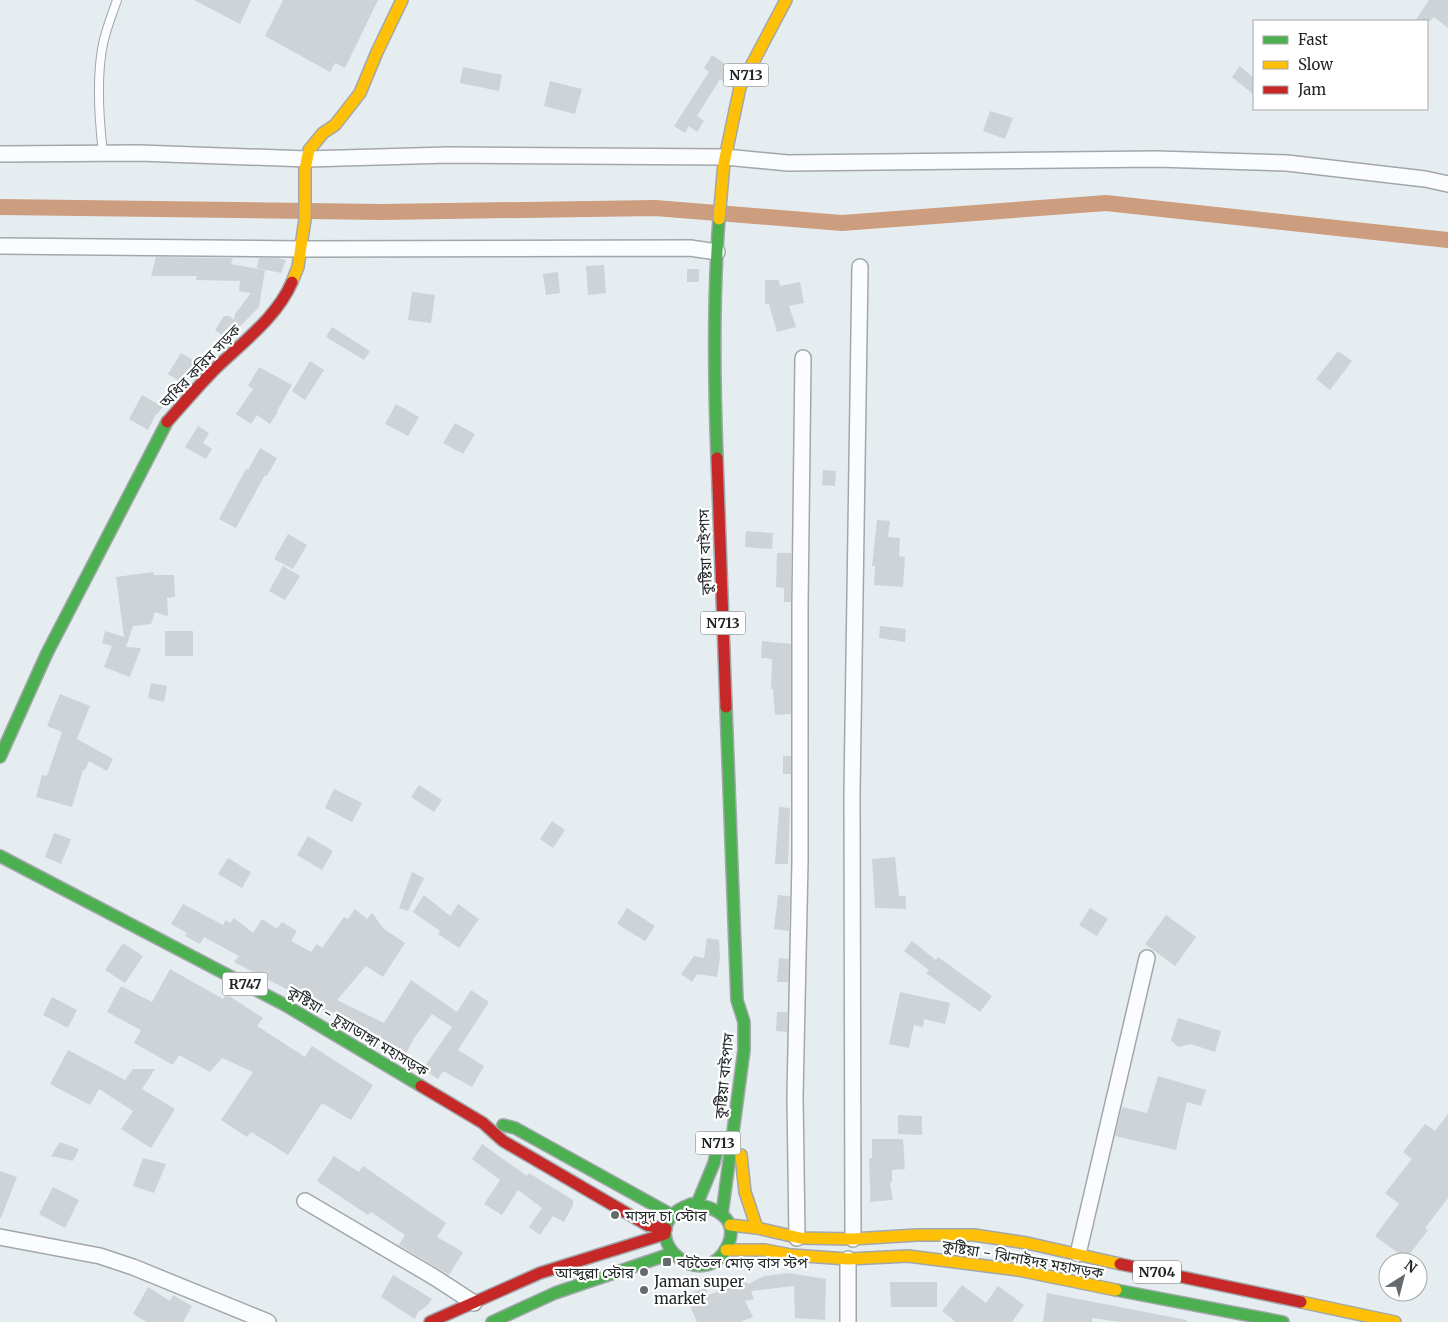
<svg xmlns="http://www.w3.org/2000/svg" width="1448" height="1322" viewBox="0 0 1448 1322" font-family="Merriweather,'Noto Sans Bengali',serif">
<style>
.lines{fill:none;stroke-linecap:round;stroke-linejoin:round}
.canal{stroke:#cc9e7f;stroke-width:16}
.building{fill:#cdd3d6}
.lane-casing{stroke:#a2a7aa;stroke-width:10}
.street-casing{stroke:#a2a7aa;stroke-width:18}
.fast-casing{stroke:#a2a7aa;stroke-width:14}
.slow-casing{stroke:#a2a7aa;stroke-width:14}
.jam-casing{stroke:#a2a7aa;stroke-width:14}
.lane{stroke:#fbfcfd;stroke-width:8}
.street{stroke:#fbfcfd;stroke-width:15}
.fast{stroke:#4caf50;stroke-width:11}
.slow{stroke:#ffc107;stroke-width:11}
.jam{stroke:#c62828;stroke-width:11}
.poi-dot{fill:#656a6d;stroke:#fff;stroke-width:2}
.labels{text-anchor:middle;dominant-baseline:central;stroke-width:4.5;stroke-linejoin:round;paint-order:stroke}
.shield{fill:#fff;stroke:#626667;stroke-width:1}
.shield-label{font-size:14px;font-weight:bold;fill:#1f2426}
.street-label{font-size:15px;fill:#1f2426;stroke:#fff}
.poi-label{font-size:15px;fill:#1f2426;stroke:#fff;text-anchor:start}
</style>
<rect width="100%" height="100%" fill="#e6edf1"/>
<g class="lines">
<path class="canal" d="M 0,207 L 381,212 L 655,208 L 842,223 L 1106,203 L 1448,240"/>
</g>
<g class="building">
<path d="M 194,0 L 251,0 L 240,24 Z"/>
<path d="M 283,0 L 378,0 L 345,68 L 335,63 L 330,72 L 265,36 Z"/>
<path d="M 1429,0 L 1448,0 L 1448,28 L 1434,17 L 1430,21 L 1415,21 Z"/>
<path d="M 712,55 L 731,68 L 722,81 L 720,79 L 697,116 L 704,121 L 697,132 L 689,126 L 685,133 L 674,126 L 709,72 L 704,68 Z"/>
<path d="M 1240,66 L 1254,78 L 1254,95 L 1232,77 Z"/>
<path d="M 463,67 L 502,75 L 499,91 L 460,83 Z"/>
<path d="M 550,81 L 582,89 L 575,114 L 544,106 Z"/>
<path d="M 990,111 L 1013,118 L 1005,139 L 983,131 Z"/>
<path d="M 156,257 L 233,258 L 231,264 L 265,270 L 259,307 L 228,339 L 215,330 L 224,316 L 229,316 L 234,320 L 235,314 L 251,293 L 239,291 L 240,281 L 196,280 L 197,276 L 151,276 Z"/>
<path d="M 259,258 L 277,258 L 286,260 L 281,273 L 257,268 Z"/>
<path d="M 604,265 L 606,293 L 588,295 L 586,266 Z"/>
<rect x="687" y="269" width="12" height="13"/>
<path d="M 558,272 L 560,293 L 546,295 L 543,274 Z"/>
<path d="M 765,280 L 779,280 L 780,286 L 800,282 L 804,303 L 789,306 L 796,327 L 777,332 L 769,304 L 765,304 Z"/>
<path d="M 412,292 L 435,295 L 431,323 L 408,320 Z"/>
<path d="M 332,327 L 370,351 L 364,360 L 326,337 Z"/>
<path d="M 1338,351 L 1352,361 L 1330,390 L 1316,379 Z"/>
<path d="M 181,353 L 201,365 L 184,384 L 168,374 Z"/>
<path d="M 310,361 L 324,370 L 305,400 L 292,391 Z"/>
<path d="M 259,367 L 292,385 L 277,411 L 278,412 L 270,424 L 257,415 L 251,424 L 236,414 L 253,389 L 248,386 Z"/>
<path d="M 142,395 L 163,407 L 155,416 L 148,430 L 129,419 Z"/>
<path d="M 396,404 L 419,417 L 408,436 L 385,424 Z"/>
<path d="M 455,423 L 475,434 L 463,454 L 443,443 Z"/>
<path d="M 198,426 L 209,433 L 203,443 L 212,449 L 206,459 L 185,447 Z"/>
<path d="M 260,448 L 277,458 L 267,476 L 265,475 L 236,528 L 219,519 L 246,469 L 248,470 Z"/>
<path d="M 823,470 L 836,471 L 835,486 L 822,485 Z"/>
<path d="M 877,520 L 890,521 L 888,537 L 900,538 L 899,556 L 905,557 L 903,587 L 874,585 L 875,566 L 872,566 Z"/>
<path d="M 746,531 L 773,533 L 772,549 L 745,547 Z"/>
<path d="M 288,534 L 307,545 L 293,569 L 274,559 Z"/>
<path d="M 777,553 L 791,553 L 791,602 L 784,602 L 784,588 L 776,587 Z"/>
<path d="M 283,566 L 300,576 L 285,600 L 269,591 Z"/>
<path d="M 153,572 L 154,575 L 174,575 L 175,597 L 167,598 L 168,616 L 155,612 L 151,624 L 133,626 L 126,647 L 141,648 L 130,677 L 104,667 L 112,646 L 102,643 L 105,631 L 124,637 L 116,577 Z"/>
<path d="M 880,626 L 906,629 L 905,642 L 879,638 Z"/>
<rect x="165" y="631" width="28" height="25"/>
<path d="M 762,641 L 791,644 L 791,714 L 775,715 L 773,689 L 771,689 L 772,659 L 761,658 Z"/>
<path d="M 151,683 L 167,686 L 164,702 L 148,698 Z"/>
<path d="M 60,694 L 90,706 L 77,739 L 113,759 L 107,771 L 89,761 L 85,770 L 83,770 L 72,807 L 36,797 L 42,775 L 47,776 L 62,732 L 47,726 Z"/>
<rect x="783" y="756" width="8" height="18"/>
<path d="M 419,785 L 442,800 L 434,812 L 411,797 Z"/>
<path d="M 334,789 L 362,803 L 352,822 L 325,808 Z"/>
<path d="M 779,807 L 790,808 L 788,864 L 775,864 Z"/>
<path d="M 552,821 L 565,830 L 553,848 L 540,839 Z"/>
<path d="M 54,833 L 71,839 L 61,864 L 45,857 Z"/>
<path d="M 308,836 L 333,851 L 322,870 L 297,855 Z"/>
<path d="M 895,857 L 899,896 L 906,896 L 906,909 L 875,908 L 872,859 Z"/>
<path d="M 228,858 L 251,872 L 242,888 L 218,874 Z"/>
<path d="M 412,872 L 424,878 L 408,911 L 399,908 Z"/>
<path d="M 424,895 L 450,916 L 458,904 L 479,919 L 459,948 L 438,934 L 440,931 L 413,912 Z"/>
<path d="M 778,895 L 790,896 L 789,931 L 774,929 Z"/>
<path d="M 183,904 L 223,925 L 226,920 L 230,923 L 234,918 L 253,933 L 262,919 L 277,929 L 282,922 L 297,931 L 291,941 L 311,952 L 317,944 L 322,948 L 344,917 L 348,919 L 355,909 L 367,919 L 372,913 L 384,929 L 405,943 L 383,977 L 366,966 L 337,1000 L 384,1023 L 411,980 L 457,1012 L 471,990 L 489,1002 L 458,1050 L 484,1066 L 472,1087 L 443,1071 L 438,1079 L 423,1069 L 452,1027 L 432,1014 L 414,1038 L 404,1058 L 358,1025 L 356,1028 L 331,1011 L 329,1014 L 292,992 L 234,962 L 239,956 L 204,937 L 200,944 L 185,936 L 187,933 L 171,924 Z"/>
<path d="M 627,908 L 655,926 L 645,941 L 617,924 Z"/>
<path d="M 1090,908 L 1108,919 L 1097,936 L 1079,925 Z"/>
<path d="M 1166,915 L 1196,937 L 1175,966 L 1145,944 Z"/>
<path d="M 707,938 L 719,940 L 720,958 L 717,977 L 697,974 L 692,982 L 681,974 L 694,956 L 704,958 Z"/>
<path d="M 912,941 L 936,960 L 938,957 L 992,996 L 980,1012 L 926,973 L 929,970 L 904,951 Z"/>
<path d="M 123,943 L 143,956 L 125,983 L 105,970 Z"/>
<path d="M 779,958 L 789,959 L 788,982 L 777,982 Z"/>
<path d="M 170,969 L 223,999 L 226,994 L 263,1018 L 257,1026 L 305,1057 L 312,1046 L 373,1085 L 351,1120 L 322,1103 L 288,1155 L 251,1132 L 247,1137 L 221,1120 L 253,1072 L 222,1058 L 210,1072 L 179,1055 L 173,1065 L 134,1043 L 141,1030 L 107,1012 L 121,986 L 152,1002 Z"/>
<path d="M 900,992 L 950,1003 L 945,1024 L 924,1019 L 923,1027 L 914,1025 L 909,1048 L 889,1044 Z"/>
<path d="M 52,997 L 77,1010 L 68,1028 L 43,1015 Z"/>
<path d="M 777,1012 L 787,1012 L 787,1032 L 776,1031 Z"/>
<path d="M 1178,1018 L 1221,1031 L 1215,1052 L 1191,1044 L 1178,1047 L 1171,1040 Z"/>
<path d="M 68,1050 L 125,1080 L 133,1069 L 155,1069 L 142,1089 L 175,1109 L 151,1148 L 121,1129 L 133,1111 L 99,1089 L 90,1105 L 50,1084 Z"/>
<path d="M 1158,1076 L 1206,1090 L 1201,1106 L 1187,1102 L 1176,1150 L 1115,1136 L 1122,1107 L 1147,1113 Z"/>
<path d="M 1448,1114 L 1448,1198 L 1425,1228 L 1428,1230 L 1406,1259 L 1375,1236 L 1399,1204 L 1385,1193 L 1412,1159 L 1403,1152 L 1425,1124 L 1435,1131 Z"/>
<path d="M 898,1115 L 922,1116 L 922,1135 L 898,1134 Z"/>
<path d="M 872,1139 L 903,1139 L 905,1169 L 892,1170 L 892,1182 L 890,1183 L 893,1200 L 870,1202 L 870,1184 L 869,1158 L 872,1158 Z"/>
<path d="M 60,1142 L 79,1149 L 73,1161 L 51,1156 Z"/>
<path d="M 482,1144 L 527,1176 L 529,1173 L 573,1200 L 573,1205 L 564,1222 L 553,1216 L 540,1235 L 529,1227 L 542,1208 L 518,1190 L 502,1215 L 484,1204 L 500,1180 L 472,1159 Z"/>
<path d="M 334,1156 L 359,1172 L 363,1166 L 446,1223 L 437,1237 L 463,1252 L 449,1275 L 399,1245 L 405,1235 L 371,1212 L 368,1215 L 317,1181 Z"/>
<path d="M 143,1158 L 166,1164 L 154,1193 L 133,1186 Z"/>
<path d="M 0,1171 L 17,1177 L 1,1218 L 0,1218 Z"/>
<path d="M 53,1187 L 79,1200 L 65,1228 L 39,1214 Z"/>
<path d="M 789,1273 L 826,1279 L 825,1320 L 795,1318 L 794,1286 L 751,1291 L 754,1299 L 745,1301 L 753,1317 L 740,1322 L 697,1322 L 685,1295 L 706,1288 L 708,1295 L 747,1282 L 748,1284 L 764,1276 Z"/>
<path d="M 393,1275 L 432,1299 L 427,1306 L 418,1312 L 415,1319 L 381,1297 Z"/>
<path d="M 890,1282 L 937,1282 L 937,1307 L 891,1307 Z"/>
<path d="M 962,1285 L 986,1303 L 998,1286 L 1024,1305 L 1012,1322 L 956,1322 L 942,1311 Z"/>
<path d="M 148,1287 L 170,1301 L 173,1295 L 192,1306 L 183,1322 L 147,1322 L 133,1314 Z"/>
<path d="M 1047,1293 L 1187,1320 L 1187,1322 L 1121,1322 L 1092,1318 L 1092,1322 L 1043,1322 Z"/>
</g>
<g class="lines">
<defs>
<path id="lane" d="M 103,153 C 99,119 96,78 103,44 C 106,29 112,15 117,0"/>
<g id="street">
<path d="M 0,154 L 139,153 L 307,159 L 448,155 L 725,157 L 788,163 L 1156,159 L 1287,163 L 1425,179 L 1448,184"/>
<path d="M 0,246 L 301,249 L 690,248 L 717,252"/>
<path d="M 305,1201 L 434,1277 L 474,1303"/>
<path d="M 0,1237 L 100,1256 L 133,1267 L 268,1322"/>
<path d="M 797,1238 L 795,1096 L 800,862 L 800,606 L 803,358"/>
<path d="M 853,1239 L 852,793 L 860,267"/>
<path d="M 1078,1254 L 1147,958"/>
<path d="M 848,1322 L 848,1259"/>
</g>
<g id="fast">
<path d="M 717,458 C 714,379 713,298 719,219"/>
<path d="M 0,757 L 47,653 L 167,422"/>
<path d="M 0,856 L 285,1005 L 421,1086"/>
<path d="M 503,1125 L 515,1128 L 672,1215"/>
<path d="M 691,1204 C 715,1206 741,1219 727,1247 C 703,1294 639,1241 677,1211 C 681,1208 687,1206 691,1204 Z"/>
<path d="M 697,1204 L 714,1163 L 718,1145"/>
<path d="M 722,1214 L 744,1050 L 744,1022 L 737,1000 L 726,707"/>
<path d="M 1116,1290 L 1283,1322"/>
<path d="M 492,1322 L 555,1293 L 673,1253"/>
</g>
<g id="slow">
<path d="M 719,219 L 724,163 L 740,87 L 786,0"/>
<path d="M 292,282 L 298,267 L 305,219 L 305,169 L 309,150 L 323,133 L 335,125 L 360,93 L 377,52 L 402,0"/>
<path d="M 741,1155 L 745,1192 L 757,1228"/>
<path d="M 730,1225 L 757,1228 L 800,1238 L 853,1239 L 917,1235 L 974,1235 L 1027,1243 L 1120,1264"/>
<path d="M 726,1250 L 765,1250 L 791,1255 L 848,1259 L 908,1256 L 1018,1270 L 1116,1290"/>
<path d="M 1301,1302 L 1395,1322"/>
</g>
<g id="jam">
<path d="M 167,422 C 183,404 199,385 216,368 C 243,342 277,317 292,282"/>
<path d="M 717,458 L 726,707"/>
<path d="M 421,1086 L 483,1123 L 503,1141 L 647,1225 L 666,1229"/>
<path d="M 1120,1264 L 1301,1302"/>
<path d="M 430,1322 L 540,1273 L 665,1234"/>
</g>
</defs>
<use href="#lane" class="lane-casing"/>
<use href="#street" class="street-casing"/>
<use href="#fast" class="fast-casing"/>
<use href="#slow" class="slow-casing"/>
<use href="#jam" class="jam-casing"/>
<use href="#lane" class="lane"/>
<use href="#street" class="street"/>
<use href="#fast" class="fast"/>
<use href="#slow" class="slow"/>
<use href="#jam" class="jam"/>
</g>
<g class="poi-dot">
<circle cx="615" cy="1215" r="5"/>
<rect x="662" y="1257" width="10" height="10" rx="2.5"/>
<circle cx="644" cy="1272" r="5"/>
<circle cx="644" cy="1290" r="5"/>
</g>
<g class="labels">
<g class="shield">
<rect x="723.5" y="63.5" width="45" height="23" rx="4"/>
<rect x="700.5" y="611.5" width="45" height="23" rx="4"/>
<rect x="222.5" y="972.5" width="45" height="23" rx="4"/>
<rect x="695.5" y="1131.5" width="45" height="23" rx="4"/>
<rect x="1133" y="1260.5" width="48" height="23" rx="4"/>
</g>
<g class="shield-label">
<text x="746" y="75">N713</text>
<text x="723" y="623">N713</text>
<text x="245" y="984">R747</text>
<text x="718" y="1143">N713</text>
<text x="1157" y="1272">N704</text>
</g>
<g class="street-label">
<text transform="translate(200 366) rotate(-46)">অধির করিম সড়ক</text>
<text transform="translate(705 552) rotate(-92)">কুষ্টিয়া বাইপাস</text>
<text transform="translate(358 1031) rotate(31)">কুষ্টিয়া - চুয়াডাঙ্গা মহাসড়ক</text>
<text transform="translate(724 1076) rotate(-84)">কুষ্টিয়া বাইপাস</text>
<text transform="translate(1023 1259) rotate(10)">কুষ্টিয়া - ঝিনাইদহ মহাসড়ক</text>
</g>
<g class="poi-label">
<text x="625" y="1215">মাসুদ চা স্টোর</text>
<text x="677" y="1262">বটতৈল মোড় বাস স্টপ</text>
<text x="634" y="1272" text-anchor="end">আব্দুল্লা স্টোর</text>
<text x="654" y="1281">Jaman super<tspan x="654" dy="17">market</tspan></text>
</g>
</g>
<rect x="1253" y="20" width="175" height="90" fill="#ffffff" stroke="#a5a7a8"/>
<rect x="1263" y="36" width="25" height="8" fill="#4caf50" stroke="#a5a7a8"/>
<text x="1298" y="45" font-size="15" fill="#1f2426">Fast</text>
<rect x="1263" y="61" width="25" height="8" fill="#ffc107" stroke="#a5a7a8"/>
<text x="1298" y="70" font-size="15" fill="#1f2426">Slow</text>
<rect x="1263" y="86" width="25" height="8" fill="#c62828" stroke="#a5a7a8"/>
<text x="1298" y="95" font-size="15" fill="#1f2426">Jam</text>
<g transform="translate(1403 1277) rotate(36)"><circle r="24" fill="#ffffff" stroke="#a5a7a8"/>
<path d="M0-4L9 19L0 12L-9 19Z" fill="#656a6d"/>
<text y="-8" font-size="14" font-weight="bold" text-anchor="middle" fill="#1f2426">N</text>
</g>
</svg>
